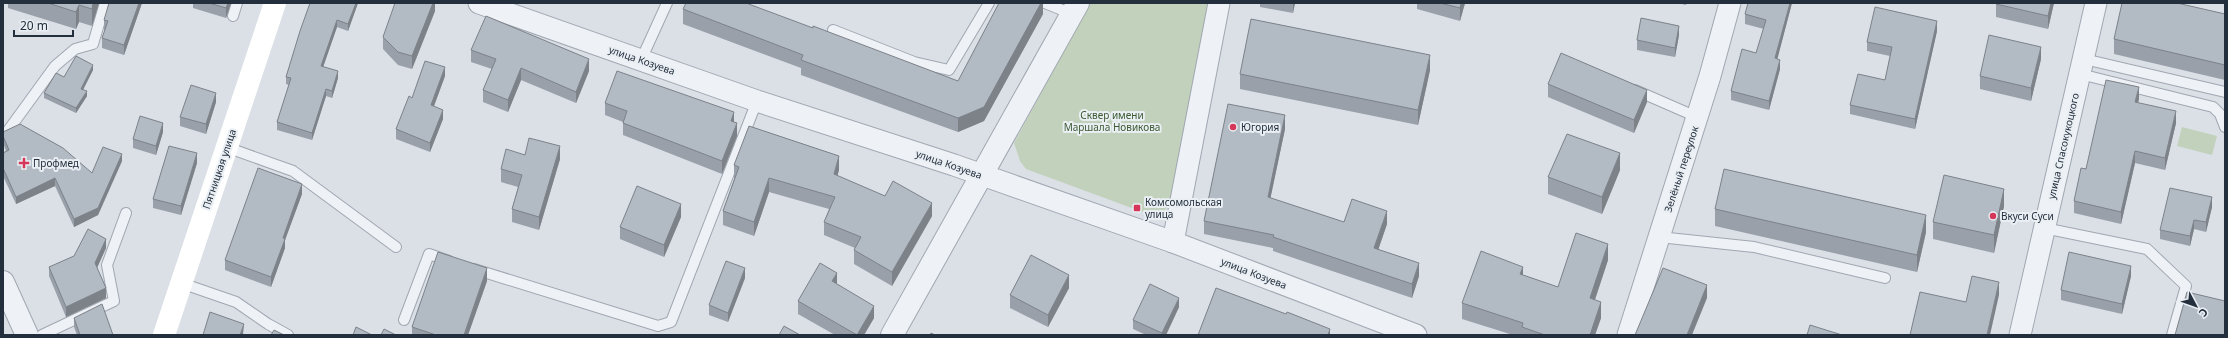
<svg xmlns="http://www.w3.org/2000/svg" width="2228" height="338" viewBox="0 0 2228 338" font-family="'Noto Sans',sans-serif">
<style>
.green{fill:#c2d1bb}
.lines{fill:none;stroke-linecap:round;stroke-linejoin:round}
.service-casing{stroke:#a0a7b1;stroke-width:12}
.minor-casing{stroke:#a0a7b1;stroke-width:23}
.tertiary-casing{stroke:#a0a7b1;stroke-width:24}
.service{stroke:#eef1f5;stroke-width:10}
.minor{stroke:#eef1f5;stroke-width:21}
.tertiary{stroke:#eef1f5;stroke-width:22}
.secondary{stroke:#fff;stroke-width:22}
.wall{fill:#99a0a9}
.shaded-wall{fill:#7d8289}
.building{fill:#b2bac4;stroke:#7d8289}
.poi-dot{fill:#d63657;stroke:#eaeff4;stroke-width:1.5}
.labels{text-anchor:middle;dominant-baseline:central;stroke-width:4;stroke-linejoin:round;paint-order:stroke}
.street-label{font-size:10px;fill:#242f3d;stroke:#eaeff4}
.park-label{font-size:10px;fill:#3b5a31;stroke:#eaeff4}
.poi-label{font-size:10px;fill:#242f3d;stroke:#eaeff4;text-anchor:start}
</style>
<rect width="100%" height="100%" fill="#dbe0e7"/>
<g class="green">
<path d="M 1090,3 L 1212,3 L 1174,197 L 1168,207 L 1156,217 L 1026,169 L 1020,161 L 1014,143 Z"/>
<path d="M 2182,127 L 2217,136 L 2212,155 L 2177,146 Z"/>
</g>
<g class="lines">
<defs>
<g id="service">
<path d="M 1045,3 L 1072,14"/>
<path d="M 233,16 L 237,3"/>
<path d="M 833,30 L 914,62 L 949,70 L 989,3"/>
<path d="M 2084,59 L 2225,92"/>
<path d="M 641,60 L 667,3"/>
<path d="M 2080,74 L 2213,107 L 2220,114 L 2225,127"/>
<path d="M 1635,90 L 1697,117"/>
<path d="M 3,134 L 7,132 L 55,66 L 75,49 L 93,44 L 105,3"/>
<path d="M 226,147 L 293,171 L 396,247"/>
<path d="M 2044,228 L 2147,249 L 2186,286 L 2172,335"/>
<path d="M 1659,237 L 1754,247 L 1885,278"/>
<path d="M 474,269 L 658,326 L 671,322 L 757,101"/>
<path d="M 181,283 L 236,302 L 268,324 L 288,335"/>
<path d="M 404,320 L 429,254 L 449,261"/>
<path d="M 42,335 L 114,301 L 107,265 L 126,213"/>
</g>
<g id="minor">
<path d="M 479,3 L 757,101 L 954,165 L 1173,242 L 1416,335"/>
<path d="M 1173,242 L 1219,3"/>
<path d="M 1628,335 L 1710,76 L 1730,3"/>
<path d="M 2020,335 L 2096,3"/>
</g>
<g id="tertiary">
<path d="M 3,282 L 27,335"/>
<path d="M 892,335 L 1078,3"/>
</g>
</defs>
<use href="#service" class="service-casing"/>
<use href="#minor" class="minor-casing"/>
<use href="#tertiary" class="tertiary-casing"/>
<use href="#service" class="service"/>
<use href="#minor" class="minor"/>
<use href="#tertiary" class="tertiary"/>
<path class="secondary" d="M 164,335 L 275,3"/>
</g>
<g class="wall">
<path d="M 8,3 L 99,3 L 92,26 L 79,22 L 76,29 L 8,8 Z"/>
<path d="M 142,3 L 124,55 L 102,48 L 102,38 L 105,30 L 104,30 L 104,20 Z"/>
<path d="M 193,3 L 231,3 L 226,18 L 193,8 Z"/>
<path d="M 310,3 L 358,3 L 348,31 L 337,27 L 323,67 L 338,78 L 332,98 L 326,96 L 312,140 L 277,130 L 277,122 L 289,85 L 286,84 L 286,77 Z"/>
<path d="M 435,3 L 435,11 L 412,69 L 398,65 L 383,49 L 383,37 Z"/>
<path d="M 1043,3 L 1043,14 L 984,121 L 958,132 L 801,75 L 801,68 L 683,24 L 683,9 L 813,28 L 958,81 Z"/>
<path d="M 1260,3 L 1295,3 L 1293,13 L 1260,7 Z"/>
<path d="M 1417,3 L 1465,3 L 1460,21 L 1417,9 Z"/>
<path d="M 1677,3 L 1687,3 L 1686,5 Z"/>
<path d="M 1792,3 L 1777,59 L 1780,69 L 1769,110 L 1731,100 L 1731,91 L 1756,53 L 1764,29 L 1745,24 L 1745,14 Z"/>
<path d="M 1996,3 L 2054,3 L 2048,29 L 1996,17 Z"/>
<path d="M 2225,14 L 2225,80 L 2114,54 L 2114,39 Z"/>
<path d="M 1937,31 L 1915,129 L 1850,114 L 1850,105 L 1885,80 L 1890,56 L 1867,51 L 1867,42 Z"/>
<path d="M 1679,35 L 1675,57 L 1637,50 L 1637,40 Z"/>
<path d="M 471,50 L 589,71 L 576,103 L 521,80 L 508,112 L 483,102 L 483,90 L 492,69 L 471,62 Z"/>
<path d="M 2041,59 L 2031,101 L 1980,89 L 1980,76 Z"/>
<path d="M 93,70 L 83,89 L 87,96 L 76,113 L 44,98 L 44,93 L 64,77 Z"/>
<path d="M 1430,70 L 1418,125 L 1240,89 L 1240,74 Z"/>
<path d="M 445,76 L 434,106 L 443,119 L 430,152 L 396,139 L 396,129 L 412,98 Z"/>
<path d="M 1548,84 L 1647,102 L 1634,133 L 1548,97 Z"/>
<path d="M 2139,99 L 2138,103 L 2176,123 L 2165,170 L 2135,163 L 2121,224 L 2074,213 L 2074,201 L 2086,169 Z"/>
<path d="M 216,102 L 206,134 L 180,126 L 180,117 Z"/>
<path d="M 605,103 L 734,123 L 737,136 L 722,174 L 623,135 L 623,122 L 605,115 Z"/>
<path d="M 1285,129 L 1270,198 L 1344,222 L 1387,224 L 1378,250 L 1419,276 L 1412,298 L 1273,251 L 1273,248 L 1204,234 L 1204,221 Z"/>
<path d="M 3,132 L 92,173 L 122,161 L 98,215 L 74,227 L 55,186 L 16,204 L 3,176 L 3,153 L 6,151 L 3,143 Z"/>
<path d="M 163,132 L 156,155 L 133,148 L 133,139 Z"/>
<path d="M 525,155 L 560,159 L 539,230 L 512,222 L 512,209 L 518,187 L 501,182 L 501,169 Z"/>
<path d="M 197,163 L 181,215 L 153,208 L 153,199 Z"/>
<path d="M 734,165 L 839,170 L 837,176 L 932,216 L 892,286 L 854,264 L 854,250 L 855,248 L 824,235 L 824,222 L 829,209 L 769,192 L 754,236 L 723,225 L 723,211 L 734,179 Z"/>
<path d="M 1620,170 L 1602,214 L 1548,194 L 1548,177 Z"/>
<path d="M 302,194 L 285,240 L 285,248 L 271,287 L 225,270 L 225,260 Z"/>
<path d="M 2004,206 L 1994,253 L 1933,239 L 1933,222 Z"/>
<path d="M 2212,207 L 2206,232 L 2194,229 L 2190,246 L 2160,239 L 2160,230 Z"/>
<path d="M 1715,209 L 1926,232 L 1917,272 L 1715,226 Z"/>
<path d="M 681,217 L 664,257 L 620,239 L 620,227 Z"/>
<path d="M 106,248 L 97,268 L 106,298 L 66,317 L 49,276 L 49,267 Z"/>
<path d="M 1608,260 L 1595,300 L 1601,318 L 1595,335 L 1513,335 L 1462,319 L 1462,303 L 1523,275 L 1558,287 Z"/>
<path d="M 2131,276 L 2122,314 L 2061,300 L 2061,290 Z"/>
<path d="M 745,278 L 728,322 L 709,315 L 709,305 Z"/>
<path d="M 487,281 L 468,335 L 412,335 L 412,327 Z"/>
<path d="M 837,284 L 874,318 L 864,335 L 835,335 L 798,314 L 798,301 Z"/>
<path d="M 1069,288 L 1048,327 L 1010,308 L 1010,295 Z"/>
<path d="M 1179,307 L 1166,335 L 1146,335 L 1133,329 L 1133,320 Z"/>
<path d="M 74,318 L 113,335 L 77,335 L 74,327 Z"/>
</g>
<g class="shaded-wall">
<path d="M 93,3 L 99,3 L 92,26 L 92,9 Z"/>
<path d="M 139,3 L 142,3 L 124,55 L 124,45 Z"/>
<path d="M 228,3 L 231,3 L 226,18 L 226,8 Z"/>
<path d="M 356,3 L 358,3 L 348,31 L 348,24 Z"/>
<path d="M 433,3 L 435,3 L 435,11 L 412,69 L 412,56 Z"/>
<path d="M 1041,3 L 1043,3 L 1043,14 L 984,121 L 958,132 L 958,118 Z"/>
<path d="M 1293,3 L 1295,3 L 1293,13 Z"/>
<path d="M 1461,3 L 1465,3 L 1460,21 L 1460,8 Z"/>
<path d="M 1790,3 L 1792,3 L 1775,68 L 1775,58 Z"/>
<path d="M 2051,3 L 2054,3 L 2048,29 L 2048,16 Z"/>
<path d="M 79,5 L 79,22 L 76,29 L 76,12 Z"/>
<path d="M 337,20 L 337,27 L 321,73 L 321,66 Z"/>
<path d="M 1937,21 L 1937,31 L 1915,129 L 1915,119 Z"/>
<path d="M 1679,26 L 1679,35 L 1675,57 L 1675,48 Z"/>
<path d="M 2041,47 L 2041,59 L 2031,101 L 2031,88 Z"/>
<path d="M 1430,55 L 1430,70 L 1418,125 L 1418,110 Z"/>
<path d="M 589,59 L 589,71 L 576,103 L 576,92 Z"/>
<path d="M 1780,60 L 1780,69 L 1769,110 L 1769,101 Z"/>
<path d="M 93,65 L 93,70 L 81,94 L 81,89 Z"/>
<path d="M 445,67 L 445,76 L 431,114 L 431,105 Z"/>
<path d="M 521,68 L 521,80 L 508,112 L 508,100 Z"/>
<path d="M 338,71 L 338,78 L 332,98 L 332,91 Z"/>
<path d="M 2139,87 L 2139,99 L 2135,114 L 2135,102 Z"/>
<path d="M 326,89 L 326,96 L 312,140 L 312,133 Z"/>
<path d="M 1647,90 L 1647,102 L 1634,133 L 1634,120 Z"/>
<path d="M 87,91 L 87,96 L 76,113 L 76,108 Z"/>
<path d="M 216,93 L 216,102 L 206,134 L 206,124 Z"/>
<path d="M 443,110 L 443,119 L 430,152 L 430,143 Z"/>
<path d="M 2176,111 L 2176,123 L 2165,170 L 2165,158 Z"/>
<path d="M 734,112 L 734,125 L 731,121 Z"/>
<path d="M 1285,115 L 1285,129 L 1268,210 L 1268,197 Z"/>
<path d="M 163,123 L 163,132 L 156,155 L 156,146 Z"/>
<path d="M 737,123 L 737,136 L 722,174 L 722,161 Z"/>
<path d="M 560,146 L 560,159 L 539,230 L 539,217 Z"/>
<path d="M 2135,151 L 2135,163 L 2121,224 L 2121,212 Z"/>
<path d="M 197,153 L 197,163 L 181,215 L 181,206 Z"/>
<path d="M 1620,153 L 1620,170 L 1602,214 L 1602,197 Z"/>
<path d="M 122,154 L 122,161 L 98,215 L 74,227 L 74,219 Z"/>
<path d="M 839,156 L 839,170 L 834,188 L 834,174 Z"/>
<path d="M 55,178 L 55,186 L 16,204 L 16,197 Z"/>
<path d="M 769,178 L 769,192 L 754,236 L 754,222 Z"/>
<path d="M 302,184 L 302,194 L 285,240 L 285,248 L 271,287 L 271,277 L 283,238 Z"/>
<path d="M 2004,189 L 2004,206 L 1994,253 L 1994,235 Z"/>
<path d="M 2212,197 L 2212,207 L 2206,232 L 2206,222 Z"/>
<path d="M 932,203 L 932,216 L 892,286 L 892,272 Z"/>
<path d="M 681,204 L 681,217 L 664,257 L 664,245 Z"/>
<path d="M 1387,211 L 1387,224 L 1374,262 L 1374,248 Z"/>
<path d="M 1926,215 L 1926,232 L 1917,272 L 1917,255 Z"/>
<path d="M 2194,220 L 2194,229 L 2190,246 L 2190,236 Z"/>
<path d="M 106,239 L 106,248 L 95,272 L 95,263 Z"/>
<path d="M 1608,244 L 1608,260 L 1590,314 L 1590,298 Z"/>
<path d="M 1419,263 L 1419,276 L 1412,298 L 1412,284 Z"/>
<path d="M 2131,266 L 2131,276 L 2122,314 L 2122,304 Z"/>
<path d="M 1523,267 L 1523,282 L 1520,274 Z"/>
<path d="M 487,268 L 487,281 L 468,335 L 464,335 Z"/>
<path d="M 745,268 L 745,278 L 728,322 L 728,313 Z"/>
<path d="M 837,273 L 837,285 L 832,281 Z"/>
<path d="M 1069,275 L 1069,288 L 1048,327 L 1048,315 Z"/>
<path d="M 1999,282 L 1999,295 L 1990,335 L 1987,335 Z"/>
<path d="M 1707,285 L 1707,298 L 1692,335 L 1687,335 Z"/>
<path d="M 106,288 L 106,298 L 66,317 L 66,307 Z"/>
<path d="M 1179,298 L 1179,307 L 1166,335 L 1162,335 L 1162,333 Z"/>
<path d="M 1601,302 L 1601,318 L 1595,335 L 1590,335 Z"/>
<path d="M 874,306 L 874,318 L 864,335 L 857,335 Z"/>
<path d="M 244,324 L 243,335 L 240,335 Z"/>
<path d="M 1330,329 L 1330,335 L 1328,335 Z"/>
</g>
<g class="building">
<path d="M 48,3 L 93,3 L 92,9 L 79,5 L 76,12 Z"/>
<path d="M 109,3 L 139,3 L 124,45 L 102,38 L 108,21 L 104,20 Z"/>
<path d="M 209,3 L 228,3 L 226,8 Z"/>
<path d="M 310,3 L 356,3 L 348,24 L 337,20 L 321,66 L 338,71 L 332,91 L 326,89 L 312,133 L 277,122 L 291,78 L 286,77 L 300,31 Z"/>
<path d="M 395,3 L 433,3 L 412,56 L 398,52 L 383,37 Z"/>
<path d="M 686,3 L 746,3 L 813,28 L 813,26 L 958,81 L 999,3 L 1041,3 L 984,107 L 958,118 L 801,60 L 803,55 L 683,9 Z"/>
<path d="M 1440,3 L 1461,3 L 1460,8 Z"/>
<path d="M 1748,3 L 1790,3 L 1775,58 L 1780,60 L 1769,101 L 1731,91 L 1742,49 L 1756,53 L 1766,20 L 1745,14 Z"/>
<path d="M 1996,3 L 2051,3 L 2048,16 L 1996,4 Z"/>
<path d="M 2122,3 L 2177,3 L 2225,14 L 2225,65 L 2114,39 Z"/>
<path d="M 1875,7 L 1937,21 L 1915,119 L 1850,105 L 1858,74 L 1885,80 L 1892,47 L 1867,42 Z"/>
<path d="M 486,16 L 589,59 L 576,92 L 521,68 L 508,100 L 483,90 L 496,59 L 471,50 Z"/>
<path d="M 1641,18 L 1679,26 L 1675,48 L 1637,40 Z"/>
<path d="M 1251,19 L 1430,55 L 1418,110 L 1240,74 Z"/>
<path d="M 1989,35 L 2041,47 L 2031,88 L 1980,76 Z"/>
<path d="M 1561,53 L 1647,90 L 1634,120 L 1548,84 Z"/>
<path d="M 76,56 L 93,65 L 81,89 L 87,91 L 76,108 L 44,93 L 56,73 L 64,77 Z"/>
<path d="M 425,61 L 445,67 L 431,105 L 443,110 L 430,143 L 396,129 L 409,96 L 412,98 Z"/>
<path d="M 617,71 L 734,112 L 731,121 L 737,123 L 722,161 L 623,123 L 627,111 L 605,103 Z"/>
<path d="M 2106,80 L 2139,87 L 2135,102 L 2176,111 L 2165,158 L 2135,151 L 2121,212 L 2074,201 L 2081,168 L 2086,169 Z"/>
<path d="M 191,85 L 216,93 L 206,124 L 180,117 Z"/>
<path d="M 1228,104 L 1285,115 L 1268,197 L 1344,222 L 1352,199 L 1387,211 L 1374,248 L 1419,263 L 1412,284 L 1273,237 L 1274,235 L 1204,221 Z"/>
<path d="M 140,116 L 163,123 L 156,146 L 133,139 Z"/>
<path d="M 20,124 L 63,148 L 92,173 L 103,147 L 122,154 L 98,208 L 74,219 L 55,178 L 16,197 L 3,168 L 3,153 L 9,150 L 3,136 L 3,132 Z"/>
<path d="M 749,126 L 839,156 L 834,174 L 885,196 L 893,181 L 932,203 L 892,272 L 854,250 L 861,237 L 824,222 L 835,197 L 769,178 L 754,222 L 723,211 L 739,167 L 734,165 Z"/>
<path d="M 1567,134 L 1620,153 L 1602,197 L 1548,177 Z"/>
<path d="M 529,138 L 560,146 L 539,217 L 512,209 L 522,175 L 501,169 L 506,149 L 525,155 Z"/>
<path d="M 169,146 L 197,153 L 181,206 L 153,199 Z"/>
<path d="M 258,168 L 302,184 L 283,238 L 285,239 L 271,277 L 225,260 Z"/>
<path d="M 1724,169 L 1926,215 L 1917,255 L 1715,209 Z"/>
<path d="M 1944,175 L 2004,189 L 1994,235 L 1933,222 Z"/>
<path d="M 637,186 L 681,204 L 664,245 L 620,227 Z"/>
<path d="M 2170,188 L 2212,197 L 2206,222 L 2194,220 L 2190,236 L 2160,230 Z"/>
<path d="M 88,229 L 106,239 L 95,263 L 106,288 L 66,307 L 49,267 L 74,256 Z"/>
<path d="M 1576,233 L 1608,244 L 1590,298 L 1601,302 L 1590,335 L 1545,335 L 1522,327 L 1523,323 L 1462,303 L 1481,251 L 1523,267 L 1520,274 L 1558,287 Z"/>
<path d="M 438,252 L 487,268 L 464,335 L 436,335 L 412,327 Z"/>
<path d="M 2069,252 L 2131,266 L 2122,304 L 2061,290 Z"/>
<path d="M 1031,255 L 1069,275 L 1048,315 L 1010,295 Z"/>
<path d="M 726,261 L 745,268 L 728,313 L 709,305 Z"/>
<path d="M 820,263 L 837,273 L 832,281 L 874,306 L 857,335 L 798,301 Z"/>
<path d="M 1663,268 L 1707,285 L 1687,335 L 1635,335 Z"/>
<path d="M 1972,276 L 1999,282 L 1987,335 L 1910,335 L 1920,292 L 1966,302 Z"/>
<path d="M 1150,284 L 1179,298 L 1162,333 L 1133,320 Z"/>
<path d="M 1216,288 L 1286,314 L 1287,312 L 1330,329 L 1328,335 L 1198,335 Z"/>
<path d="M 2187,292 L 2225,301 L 2225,335 L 2175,335 Z"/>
<path d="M 102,304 L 113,335 L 80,335 L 74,318 Z"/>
<path d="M 210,312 L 244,324 L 240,335 L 203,335 Z"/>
<path d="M 1810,325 L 1842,335 L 1807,335 Z"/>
<path d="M 784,326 L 800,335 L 779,335 Z"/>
<path d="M 356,327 L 372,335 L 353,335 Z"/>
<path d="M 384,329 L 396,335 L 381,335 Z"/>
<path d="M 274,330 L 284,335 L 271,335 Z"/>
<path d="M 931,333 L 935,335 L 930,335 Z"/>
</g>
<g class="poi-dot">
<circle cx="1233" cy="127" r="4"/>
<path d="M22 157h4v4h4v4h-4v4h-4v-4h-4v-4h4z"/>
<rect x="1133" y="204" width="8" height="8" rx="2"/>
<circle cx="1993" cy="216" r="4"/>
</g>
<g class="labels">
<g class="street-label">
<text transform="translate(642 60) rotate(19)">улица Козуева</text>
<text transform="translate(2063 146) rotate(-77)">улица Спасокукоцкого</text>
<text transform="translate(949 164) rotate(19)">улица Козуева</text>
<text transform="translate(219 169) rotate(-71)">Пятницкая улица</text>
<text transform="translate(1681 169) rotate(-72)">Зелёный переулок</text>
<text transform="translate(1254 273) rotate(21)">улица Козуева</text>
</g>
<g class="park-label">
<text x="1112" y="115">Сквер имени<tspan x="1112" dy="12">Маршала Новикова</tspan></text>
</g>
<g class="poi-label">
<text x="1241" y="127">Югория</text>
<text x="33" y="163">Профмед</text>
<text x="1145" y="202">Комсомольская<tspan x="1145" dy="12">улица</tspan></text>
<text x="2001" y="216">Вкуси Суси</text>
</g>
</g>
<rect width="2228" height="338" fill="none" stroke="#242f3d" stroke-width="8"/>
<g transform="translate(2196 306) rotate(131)" stroke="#eaeff4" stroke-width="3" paint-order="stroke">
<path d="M0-3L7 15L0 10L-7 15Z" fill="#242f3d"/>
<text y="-6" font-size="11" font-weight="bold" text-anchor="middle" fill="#242f3d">С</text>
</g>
<path d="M14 30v6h59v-6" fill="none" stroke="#242f3d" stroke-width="2"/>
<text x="20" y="30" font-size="12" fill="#242f3d" stroke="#eaeff4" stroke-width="3" paint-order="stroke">20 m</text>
</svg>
